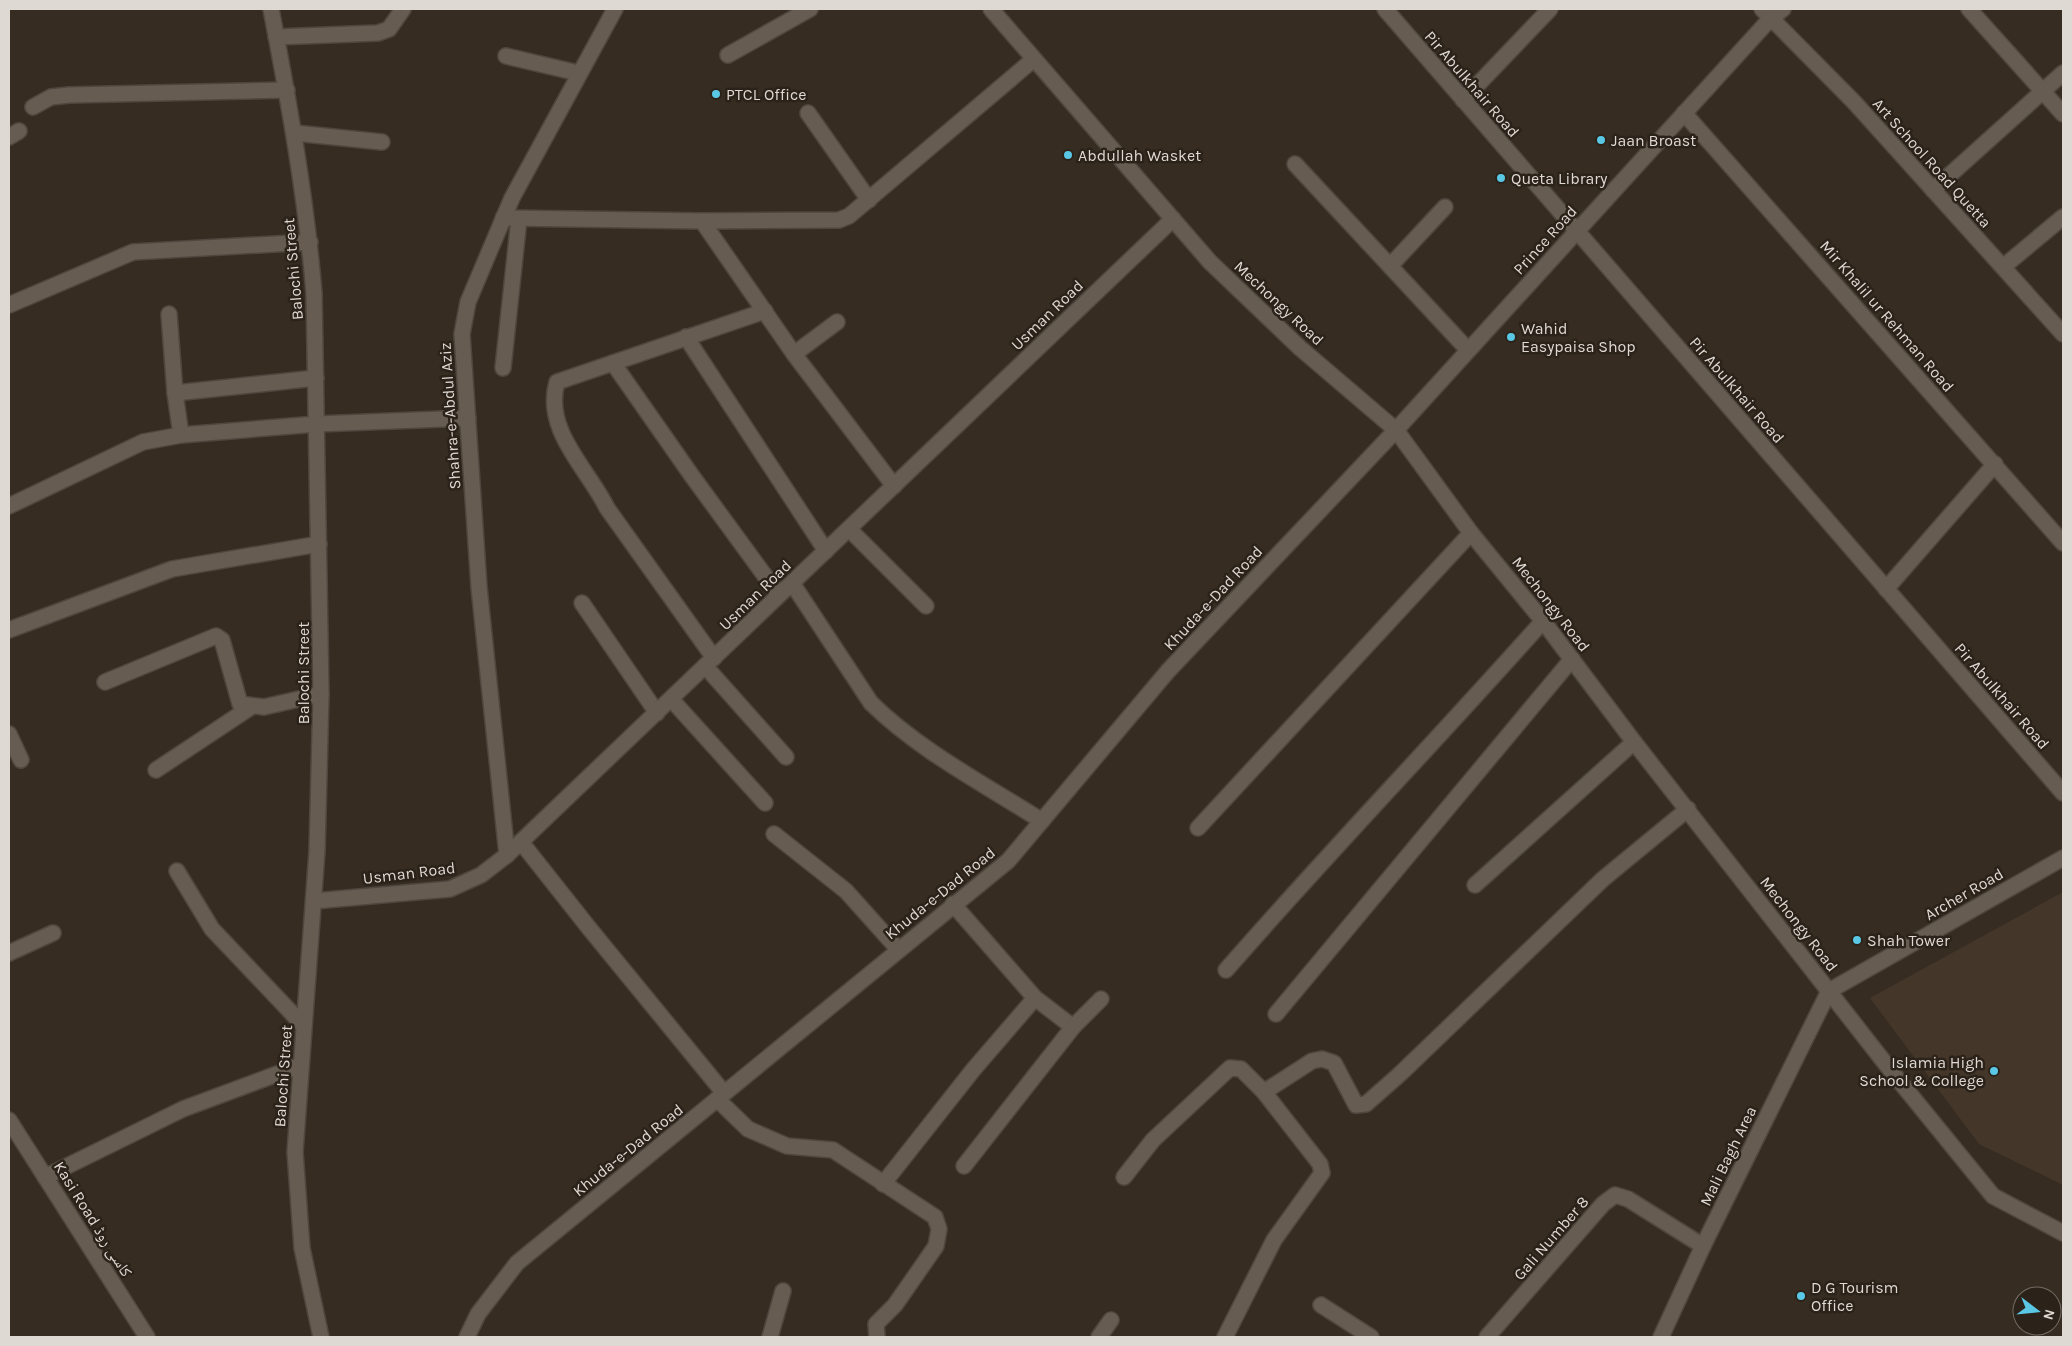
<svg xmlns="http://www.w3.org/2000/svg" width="2072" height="1346" viewBox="0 0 2072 1346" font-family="Karla,'Noto Naskh Arabic',sans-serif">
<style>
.built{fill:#443729}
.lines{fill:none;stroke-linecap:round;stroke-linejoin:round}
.minor-casing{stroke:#4f473f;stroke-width:18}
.minor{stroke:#665c51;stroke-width:15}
.poi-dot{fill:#5ac8e5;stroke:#2b2219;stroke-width:2}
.labels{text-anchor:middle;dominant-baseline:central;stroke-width:5;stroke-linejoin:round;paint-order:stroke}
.street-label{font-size:16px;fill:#dfd9d3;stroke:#2b2219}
.poi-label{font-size:16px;fill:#dfd9d3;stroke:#2b2219;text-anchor:start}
</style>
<rect width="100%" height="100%" fill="#362c22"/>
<path class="built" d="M 2063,892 L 2063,1185 L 1979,1144 L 1870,998 Z"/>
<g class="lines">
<defs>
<g id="minor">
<path d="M 271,9 C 289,103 306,197 314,293 L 321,694 L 317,851 L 295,1152 L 302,1248 L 321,1337"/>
<path d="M 991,9 L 1210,262 L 1300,348 L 1396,430 L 1471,533 L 1543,621 L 1634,742 L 1892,1072 L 1993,1196 L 2063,1233"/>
<path d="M 1385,9 L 2063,793"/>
<path d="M 1762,9 L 1854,102 L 2063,334"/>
<path d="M 1969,9 L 2063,114"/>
<path d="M 276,37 L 378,33 L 389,29 L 403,9"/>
<path d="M 728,55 L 810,9"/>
<path d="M 506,56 L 578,73"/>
<path d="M 1463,100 L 1550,9"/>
<path d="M 33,107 L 51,97 L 69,95 L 287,90"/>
<path d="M 808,113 L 869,200"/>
<path d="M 1684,113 L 2063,543"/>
<path d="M 295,133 L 382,142"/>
<path d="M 9,137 L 19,131"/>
<path d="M 1295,164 L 1468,350"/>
<path d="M 1933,190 L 2063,73"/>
<path d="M 503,218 L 702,221 L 839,220 L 849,216 L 1034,59"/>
<path d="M 702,221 L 794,354 L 894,486"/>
<path d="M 1390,266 L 1445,207"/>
<path d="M 2003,267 L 2063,217"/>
<path d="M 9,305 L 133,252 L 310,242"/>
<path d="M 169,314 L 175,393 L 181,435"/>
<path d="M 686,337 L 826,551"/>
<path d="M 794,354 L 837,322"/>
<path d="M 613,363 L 692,476 L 779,595"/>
<path d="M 503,368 L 519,219"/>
<path d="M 175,393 L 316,378"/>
<path d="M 9,506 L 143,442 L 181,435 L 317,424 L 468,418"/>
<path d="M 849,529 L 926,606"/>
<path d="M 792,583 L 871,703 C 920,751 984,784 1042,821"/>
<path d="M 1886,589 L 1995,464"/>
<path d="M 582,603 L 657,713"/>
<path d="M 9,630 L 172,569 L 319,544"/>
<path d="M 714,658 L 607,508 C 588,469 543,430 557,382 L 765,311"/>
<path d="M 705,666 L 786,757"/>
<path d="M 105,682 L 216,636 L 222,640 L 240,704 L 264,707 L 321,694"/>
<path d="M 671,699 L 765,803"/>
<path d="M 9,734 L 21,760"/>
<path d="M 156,770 L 251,707"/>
<path d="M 1198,828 L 1471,533"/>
<path d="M 774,834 L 846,891 L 898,949"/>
<path d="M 521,842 L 589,928 L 724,1093"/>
<path d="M 507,855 L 479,587 L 462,334 L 468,302 L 512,198 L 615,9"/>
<path d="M 177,871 L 212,929 L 304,1026"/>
<path d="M 1475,885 L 1634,742"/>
<path d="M 314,901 L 450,889 L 481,875 L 507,855 L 1173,219"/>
<path d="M 953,904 L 1035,998 L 1073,1027"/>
<path d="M 9,953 L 53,933"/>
<path d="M 1226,970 C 1329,852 1438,739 1543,621"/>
<path d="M 1829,991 L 2063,858"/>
<path d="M 1276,1014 L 1572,659"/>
<path d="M 1264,1092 L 1312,1061 L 1322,1059 L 1334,1063 L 1356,1105 L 1366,1104 L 1400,1074 L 1603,879 L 1688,809"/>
<path d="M 717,1099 L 748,1129 L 787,1146 L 833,1150 L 935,1217 L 939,1229 L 936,1246 L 895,1305 L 876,1324 L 877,1337"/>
<path d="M 9,1120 L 147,1337"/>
<path d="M 964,1166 L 1073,1027 L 1101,999"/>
<path d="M 45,1177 L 183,1109 L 301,1065"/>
<path d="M 1124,1177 L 1153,1140 L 1230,1068 L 1241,1069 L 1264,1092 L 1320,1164 L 1322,1173 L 1274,1240 L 1225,1337"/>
<path d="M 883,1184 L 973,1070 L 1035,998"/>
<path d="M 1321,1305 L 1371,1337"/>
<path d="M 467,1337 L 478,1314 L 517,1263 L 1008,861 L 1168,671 L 1396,430 L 1771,18 L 1783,9"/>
<path d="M 770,1337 L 783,1291"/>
<path d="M 1099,1337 L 1111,1320"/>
<path d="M 1487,1337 L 1603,1204 L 1615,1195 L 1628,1199 L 1703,1246"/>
<path d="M 1661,1337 L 1703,1246 L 1829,991"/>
</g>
</defs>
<use href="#minor" class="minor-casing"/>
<use href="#minor" class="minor"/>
</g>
<g class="poi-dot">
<circle cx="716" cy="94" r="5"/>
<circle cx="1601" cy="140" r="5"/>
<circle cx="1068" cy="155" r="5"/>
<circle cx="1501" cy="178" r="5"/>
<circle cx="1511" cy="337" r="5"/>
<circle cx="1857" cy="940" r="5"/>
<circle cx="1994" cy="1071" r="5"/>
<circle cx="1801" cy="1296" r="5"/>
</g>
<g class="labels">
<g class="street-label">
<text transform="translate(1472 84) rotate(49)">Pir Abulkhair Road</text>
<text transform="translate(1932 163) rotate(48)">Art School Road Quetta</text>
<text transform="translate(1545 240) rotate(-48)">Prince Road</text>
<text transform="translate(293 269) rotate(-95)">Balochi Street</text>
<text transform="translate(1279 303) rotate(43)">Mechongy Road</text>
<text transform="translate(1047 315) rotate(-44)">Usman Road</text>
<text transform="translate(1887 316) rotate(49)">Mir Khalil ur Rehman Road</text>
<text transform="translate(1737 390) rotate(49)">Pir Abulkhair Road</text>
<text transform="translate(450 416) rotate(-94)">Shahra-e-Abdul Aziz</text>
<text transform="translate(755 595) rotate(-44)">Usman Road</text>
<text transform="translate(1213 598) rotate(-47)">Khuda-e-Dad Road</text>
<text transform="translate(1551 604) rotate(52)">Mechongy Road</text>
<text transform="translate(303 673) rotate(-90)">Balochi Street</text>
<text transform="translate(2002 696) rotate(49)">Pir Abulkhair Road</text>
<text transform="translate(409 873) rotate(-7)">Usman Road</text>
<text transform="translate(940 893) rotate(-39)">Khuda-e-Dad Road</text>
<text transform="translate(1964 894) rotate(-30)">Archer Road</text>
<text transform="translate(1799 924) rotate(52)">Mechongy Road</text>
<text transform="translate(283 1076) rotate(-86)">Balochi Street</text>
<text transform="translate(628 1150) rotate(-39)">Khuda-e-Dad Road</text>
<text transform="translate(1728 1156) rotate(-64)">Mali Bagh Area</text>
<text transform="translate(93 1219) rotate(58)">Kasi Road کاسی روڈ</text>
<text transform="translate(1551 1238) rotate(-49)">Gali Number 8</text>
</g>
<g class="poi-label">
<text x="726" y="94">PTCL Office</text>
<text x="1611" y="140">Jaan Broast</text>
<text x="1078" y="155">Abdullah Wasket</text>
<text x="1511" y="178">Queta Library</text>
<text x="1521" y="328">Wahid<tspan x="1521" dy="18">Easypaisa Shop</tspan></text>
<text x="1867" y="940">Shah Tower</text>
<text x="1984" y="1062" text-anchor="end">Islamia High<tspan x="1984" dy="18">School &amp; College</tspan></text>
<text x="1811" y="1287">D G Tourism<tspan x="1811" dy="18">Office</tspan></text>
</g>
</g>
<rect width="2072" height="1346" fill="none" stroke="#dfd9d3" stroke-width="20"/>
<g transform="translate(2037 1311) rotate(106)"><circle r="24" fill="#2b2219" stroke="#736b63"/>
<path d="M0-4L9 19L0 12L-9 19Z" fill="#5ac8e5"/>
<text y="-8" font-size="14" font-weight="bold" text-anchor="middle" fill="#dfd9d3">N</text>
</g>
</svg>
